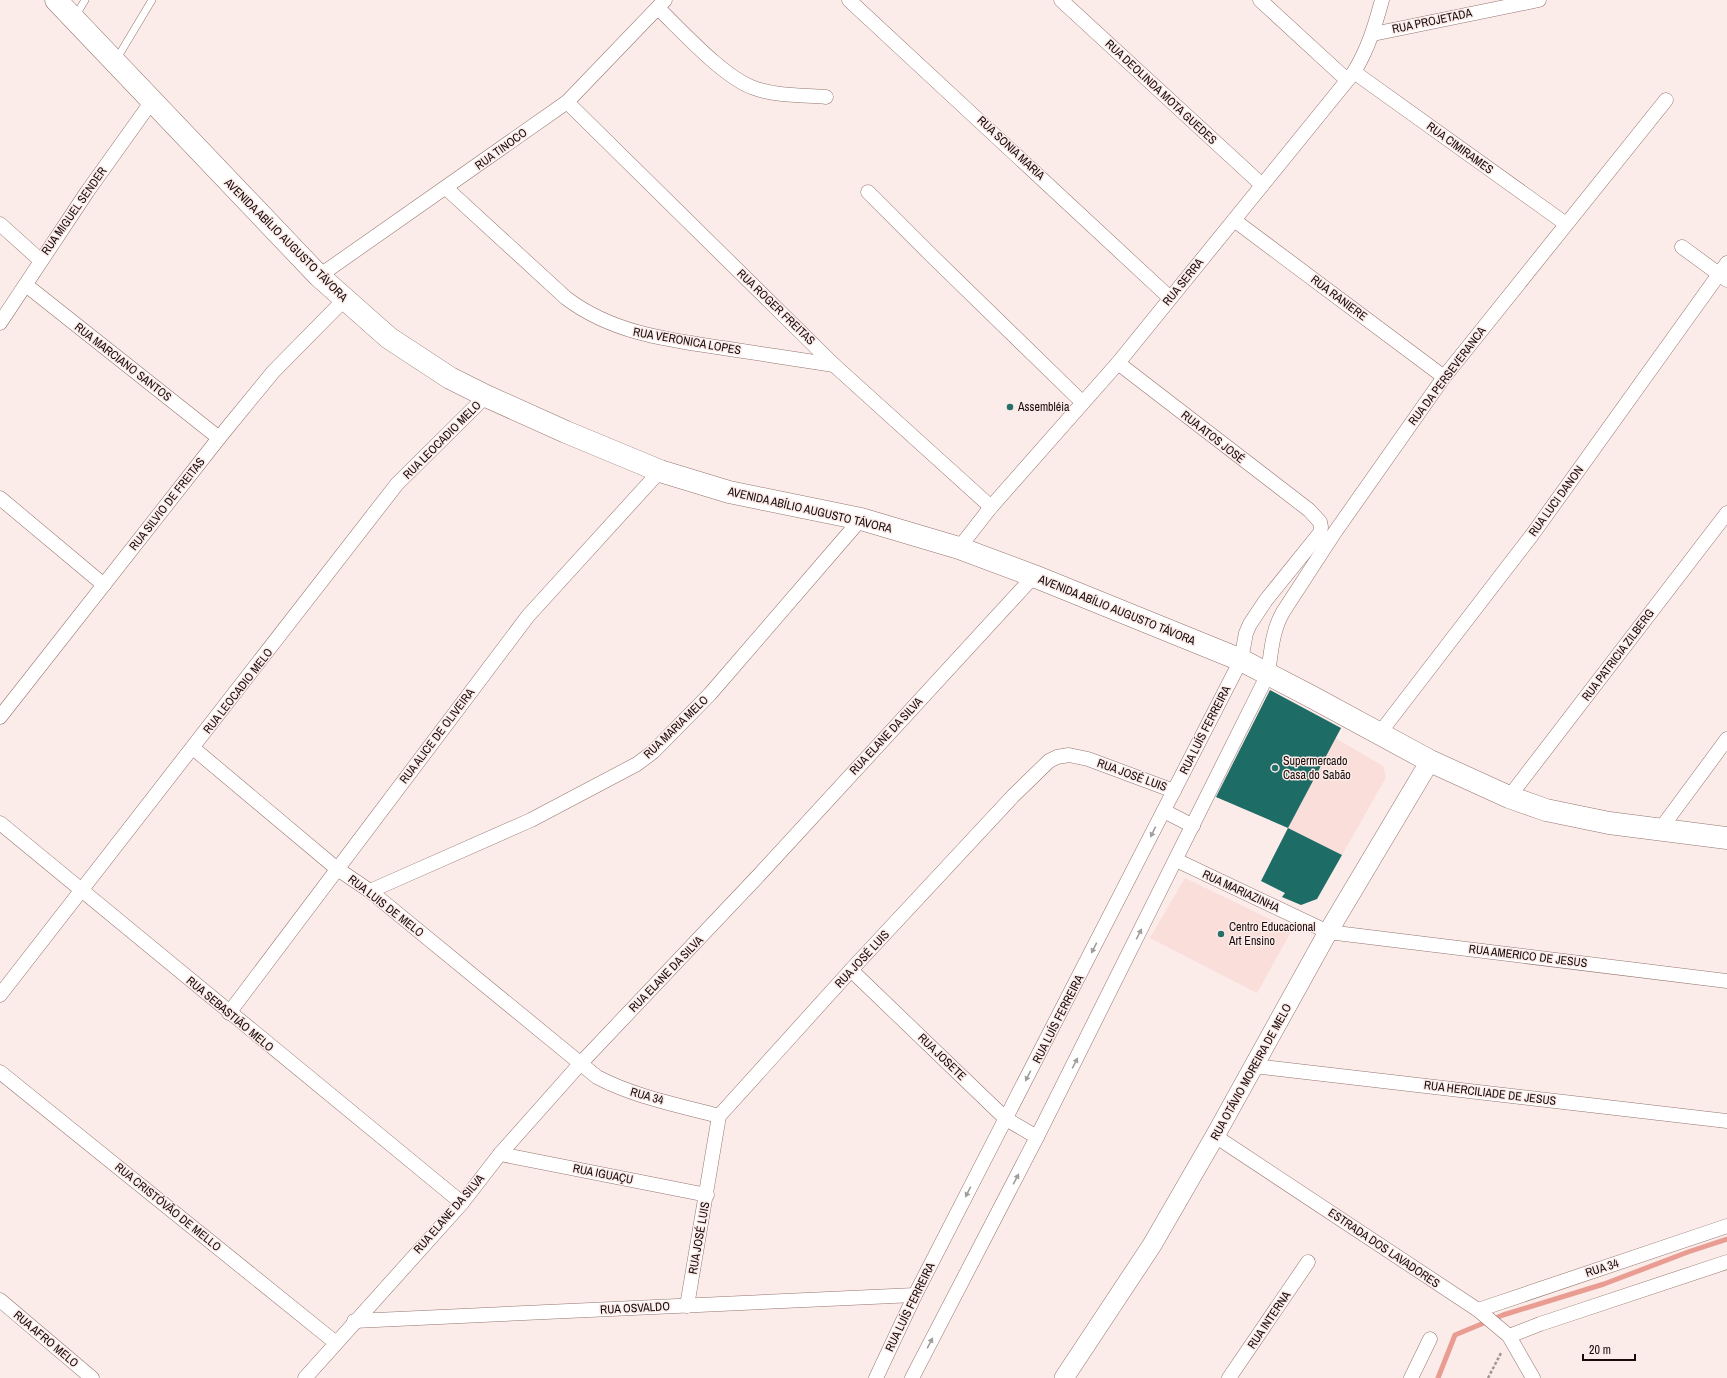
<svg xmlns="http://www.w3.org/2000/svg" width="1727" height="1378" viewBox="0 0 1727 1378" font-family="'Archivo Narrow',sans-serif">
<style>
.built{fill:#fadeda}
.lines{fill:none;stroke-linecap:round;stroke-linejoin:round}
.stream{stroke:#e99d92;stroke-width:5}
.building{fill:#1d6c65}
.lane-casing{stroke:#95756f;stroke-width:8}
.street-casing{stroke:#95756f;stroke-width:15}
.secondary-casing{stroke:#95756f;stroke-width:20}
.primary-casing{stroke:#95756f;stroke-width:23}
.path{stroke:#a39593;stroke-width:2.5;stroke-dasharray:3 2;stroke-linecap:butt}
.lane{stroke:#fff;stroke-width:7}
.street{stroke:#fff;stroke-width:14}
.secondary{stroke:#fff;stroke-width:19}
.primary{stroke:#fff;stroke-width:22}
.oneway{fill:#a29d9d}
.poi-dot{fill:#277069;stroke:#fbebe9;stroke-width:1.5}
.labels{text-anchor:middle;dominant-baseline:central;stroke-width:3;stroke-linejoin:round;paint-order:stroke}
.street-label{font-size:12px;fill:#170b0a;stroke:#fbebe9}
.poi-label{font-size:12px;fill:#170b0a;stroke:#fbebe9;text-anchor:start}
</style>
<rect width="100%" height="100%" fill="#fbebe9"/>
<g class="built">
<path d="M 1335,738 L 1383,766 L 1386,777 L 1342,855 L 1288,828 Z"/>
<path d="M 1185,878 L 1292,930 L 1257,993 L 1150,938 Z"/>
</g>
<g class="lines">
<path class="stream" d="M 1438,1378 L 1455,1335 L 1503,1315 L 1604,1284 L 1688,1252 L 1727,1239"/>
</g>
<g class="building">
<path d="M 1270,690 L 1341,728 L 1288,828 L 1216,797 Z"/>
<path d="M 1288,828 L 1342,855 L 1317,899 L 1301,905 L 1282,897 L 1285,893 L 1261,881 Z"/>
</g>
<g class="lines">
<defs>
<g id="lane">
<path d="M 75,17 L 85,0"/>
<path d="M 116,60 L 152,0"/>
</g>
<g id="street">
<path d="M 849,0 L 1170,298"/>
<path d="M 1061,0 L 1262,185"/>
<path d="M 1260,0 L 1347,80"/>
<path d="M 658,8 C 682,31 723,77 754,88 C 776,96 802,95 826,97"/>
<path d="M 1373,34 L 1539,0"/>
<path d="M 1354,72 L 1566,224"/>
<path d="M 567,102 L 834,365 L 991,507"/>
<path d="M 446,188 L 566,298 C 612,333 668,340 723,348 C 760,354 797,359 834,365"/>
<path d="M 868,192 L 931,255 L 1082,402"/>
<path d="M 1234,220 L 1444,377"/>
<path d="M 0,224 L 40,260"/>
<path d="M 1682,247 L 1727,280"/>
<path d="M 319,276 L 567,102 L 665,0"/>
<path d="M 26,285 L 219,438"/>
<path d="M 0,323 L 87,192 L 152,101"/>
<path d="M 0,498 L 104,585"/>
<path d="M 959,548 L 991,507 L 1118,363 L 1354,72 C 1368,49 1375,26 1382,0"/>
<path d="M 0,717 L 219,438 L 273,372 L 344,300"/>
<path d="M 1379,734 L 1532,535 L 1727,263"/>
<path d="M 193,748 L 336,868 L 370,891 L 597,1077 C 635,1097 678,1105 719,1116"/>
<path d="M 1509,797 L 1727,513"/>
<path d="M 1164,811 L 1193,826"/>
<path d="M 0,823 L 462,1203"/>
<path d="M 1659,831 L 1727,739"/>
<path d="M 1176,860 L 1328,932 L 1727,981"/>
<path d="M 370,891 L 531,820 L 637,764 L 653,752 L 710,694 L 861,519"/>
<path d="M 851,970 L 1006,1119 L 1037,1137"/>
<path d="M 0,995 L 397,484 L 486,396"/>
<path d="M 229,1013 L 528,616 L 660,471"/>
<path d="M 1254,1066 L 1727,1121"/>
<path d="M 0,1072 L 336,1343"/>
<path d="M 1215,1136 L 1478,1310 L 1509,1336 L 1533,1378"/>
<path d="M 500,1154 L 707,1195"/>
<path d="M 0,1300 L 92,1378"/>
<path d="M 687,1306 L 719,1116 L 851,970 L 1013,796 L 1049,761 L 1057,757 L 1069,755 L 1088,759 L 1174,791"/>
<path d="M 1478,1310 L 1727,1226"/>
<path d="M 354,1321 L 915,1295"/>
<path d="M 1509,1336 L 1540,1324 L 1727,1262"/>
<path d="M 305,1378 L 462,1203 L 500,1154 L 580,1064 L 760,874 L 1034,576"/>
<path d="M 876,1378 L 915,1295 L 1241,660 L 1246,633 L 1250,624 L 1266,600 L 1320,533 L 1321,527 L 1320,522 L 1309,510 L 1118,363"/>
<path d="M 912,1378 L 1037,1137 L 1268,674 C 1271,653 1272,631 1283,612 L 1335,532 L 1444,377 L 1666,100"/>
<path d="M 1229,1378 L 1308,1262"/>
<path d="M 1411,1378 L 1430,1339"/>
</g>
<path id="secondary" d="M 1064,1378 L 1152,1245 L 1215,1136 L 1328,932 L 1430,761"/>
<path id="primary" d="M 56,0 L 319,276 L 389,338 L 450,378 L 486,396 L 566,432 L 660,471 L 729,492 L 861,519 L 959,548 L 1034,576 L 1241,660 L 1312,697 L 1430,761 L 1509,797 L 1546,810 L 1609,823 L 1727,838"/>
</defs>
<use href="#lane" class="lane-casing"/>
<use href="#street" class="street-casing"/>
<use href="#secondary" class="secondary-casing"/>
<use href="#primary" class="primary-casing"/>
<path class="path" d="M 1488,1378 L 1501,1353"/>
<use href="#lane" class="lane"/>
<use href="#street" class="street"/>
<use href="#secondary" class="secondary"/>
<use href="#primary" class="primary"/>
</g>
<defs><path id="oneway-solid" d="M-6-.8H1V-3.2L6.5 0L1 3.2V.8H-6Z"/></defs>
<g class="oneway">
<use href="#oneway-solid" transform="translate(1153 832) rotate(116)"/>
<use href="#oneway-solid" transform="translate(1139 934) rotate(-63)"/>
<use href="#oneway-solid" transform="translate(1094 948) rotate(117)"/>
<use href="#oneway-solid" transform="translate(1075 1063) rotate(-63)"/>
<use href="#oneway-solid" transform="translate(1028 1076) rotate(117)"/>
<use href="#oneway-solid" transform="translate(1016 1179) rotate(-62)"/>
<use href="#oneway-solid" transform="translate(968 1192) rotate(117)"/>
<use href="#oneway-solid" transform="translate(930 1343) rotate(-62)"/>
</g>
<g class="poi-dot">
<circle cx="1010" cy="407" r="4"/>
<circle cx="1275" cy="768" r="4"/>
<circle cx="1221" cy="934" r="4"/>
</g>
<g class="labels">
<g class="street-label">
<text transform="translate(1432 21) rotate(-12)">RUA PROJETADA</text>
<text transform="translate(1161 92) rotate(43)">RUA DEOLINDA MOTA GUEDES</text>
<text transform="translate(1011 148) rotate(43)">RUA SONIA MARIA</text>
<text transform="translate(1460 148) rotate(36)">RUA CIMIRAMES</text>
<text transform="translate(501 149) rotate(-36)">RUA TINOCO</text>
<text transform="translate(74 211) rotate(-55)">RUA MIGUEL SENDER</text>
<text transform="translate(286 240) rotate(45)">AVENIDA ABÍLIO AUGUSTO TÁVORA</text>
<text transform="translate(1183 282) rotate(-51)">RUA SERRA</text>
<text transform="translate(1339 298) rotate(37)">RUA RANIERE</text>
<text transform="translate(776 307) rotate(44)">RUA ROGER FREITAS</text>
<text transform="translate(687 341) rotate(10)">RUA VERONICA LOPES</text>
<text transform="translate(123 362) rotate(38)">RUA MARCIANO SANTOS</text>
<text transform="translate(1447 376) rotate(-53)">RUA DA PERSEVERANCA</text>
<text transform="translate(1213 437) rotate(38)">RUA ATOS JOSÉ</text>
<text transform="translate(442 440) rotate(-45)">RUA LEOCADIO MELO</text>
<text transform="translate(1556 501) rotate(-54)">RUA LUCI DANON</text>
<text transform="translate(167 504) rotate(-52)">RUA SILVIO DE FREITAS</text>
<text transform="translate(810 510) rotate(13)">AVENIDA ABÍLIO AUGUSTO TÁVORA</text>
<text transform="translate(1117 610) rotate(22)">AVENIDA ABÍLIO AUGUSTO TÁVORA</text>
<text transform="translate(1618 655) rotate(-53)">RUA PATRICIA ZILBERG</text>
<text transform="translate(238 691) rotate(-52)">RUA LEOCADIO MELO</text>
<text transform="translate(676 727) rotate(-44)">RUA MARIA MELO</text>
<text transform="translate(1205 730) rotate(-63)">RUA LUÍS FERREIRA</text>
<text transform="translate(437 736) rotate(-53)">RUA ALICE DE OLIVEIRA</text>
<text transform="translate(886 736) rotate(-47)">RUA ELANE DA SILVA</text>
<text transform="translate(1132 775) rotate(20)">RUA JOSÉ LUIS</text>
<text transform="translate(1241 891) rotate(25)">RUA MARIAZINHA</text>
<text transform="translate(386 906) rotate(38)">RUA LUIS DE MELO</text>
<text transform="translate(1528 956) rotate(7)">RUA AMERICO DE JESUS</text>
<text transform="translate(862 959) rotate(-47)">RUA JOSÉ LUIS</text>
<text transform="translate(666 974) rotate(-46)">RUA ELANE DA SILVA</text>
<text transform="translate(230 1014) rotate(40)">RUA SEBASTIÃO MELO</text>
<text transform="translate(1058 1019) rotate(-63)">RUA LUÍS FERREIRA</text>
<text transform="translate(942 1057) rotate(44)">RUA JOSETE</text>
<text transform="translate(1251 1072) rotate(-61)">RUA OTÁVIO MOREIRA DE MELO</text>
<text transform="translate(1490 1093) rotate(7)">RUA HERCILIADE DE JESUS</text>
<text transform="translate(647 1096) rotate(16)">RUA 34</text>
<text transform="translate(603 1174) rotate(11)">RUA IGUAÇU</text>
<text transform="translate(168 1207) rotate(39)">RUA CRISTÓVÃO DE MELLO</text>
<text transform="translate(449 1214) rotate(-49)">RUA ELANE DA SILVA</text>
<text transform="translate(699 1238) rotate(-80)">RUA JOSÉ LUIS</text>
<text transform="translate(1384 1248) rotate(34)">ESTRADA DOS LAVADORES</text>
<text transform="translate(1602 1268) rotate(-18)">RUA 34</text>
<text transform="translate(910 1307) rotate(-64)">RUA LUÍS FERREIRA</text>
<text transform="translate(635 1308) rotate(-3)">RUA OSVALDO</text>
<text transform="translate(1269 1320) rotate(-56)">RUA INTERNA</text>
<text transform="translate(46 1339) rotate(40)">RUA AFRO MELO</text>
</g>
<g class="poi-label">
<text x="1018" y="407">Assembléia</text>
<text x="1283" y="761">Supermercado<tspan x="1283" dy="14">Casa do Sabão</tspan></text>
<text x="1229" y="927">Centro Educacional<tspan x="1229" dy="14">Art Ensino</tspan></text>
</g>
</g>
<path d="M1583 1354v6h52v-6" fill="none" stroke="#170b0a" stroke-width="2"/>
<text x="1589" y="1354" font-size="12" fill="#170b0a" stroke="#fbebe9" stroke-width="3" paint-order="stroke">20 m</text>
</svg>
